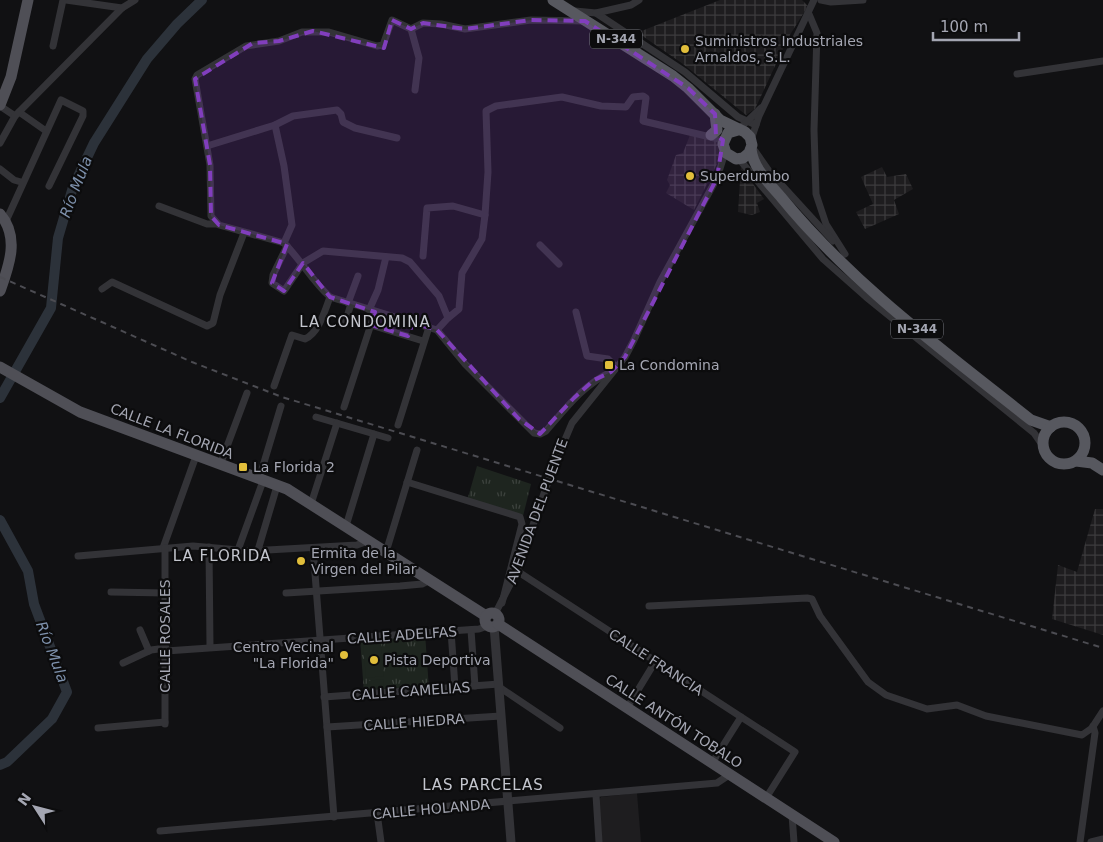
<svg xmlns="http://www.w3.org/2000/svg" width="1103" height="842" viewBox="0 0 1103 842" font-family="'DejaVu Sans',sans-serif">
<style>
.built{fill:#1e1d1f}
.industrial{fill:url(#industrial-grid)}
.park{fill:url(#park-tufts)}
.pitch{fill:#1e251f}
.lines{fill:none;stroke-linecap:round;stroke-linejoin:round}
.river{stroke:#2c323a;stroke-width:10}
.minor{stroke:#333337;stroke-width:7}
.tertiary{stroke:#333337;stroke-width:9}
.primary{stroke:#4f4f56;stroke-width:11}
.trunk{stroke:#57585f;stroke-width:11}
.rail{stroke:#4c4c52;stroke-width:2;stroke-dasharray:6 5;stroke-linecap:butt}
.minor-bridge{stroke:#333337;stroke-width:7}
.marked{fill:#813ebd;fill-opacity:0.2;stroke:#813ebd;stroke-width:4;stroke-dasharray:10 6;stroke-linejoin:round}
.poi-dot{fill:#e1be3b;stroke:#0c0c0d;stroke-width:2}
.labels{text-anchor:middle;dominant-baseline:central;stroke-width:4.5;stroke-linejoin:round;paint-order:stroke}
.shield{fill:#0c0c0d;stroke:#767880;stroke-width:1}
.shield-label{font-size:12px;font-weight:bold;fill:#a4a6b2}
.poi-label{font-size:14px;fill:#a4a6b2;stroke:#0c0c0d;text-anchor:start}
.street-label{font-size:14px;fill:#a4a6b2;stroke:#0c0c0d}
.water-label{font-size:15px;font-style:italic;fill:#7d90ab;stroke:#0c0c0d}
.neighbourhood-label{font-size:15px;letter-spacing:1px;fill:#c4c6ce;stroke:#0c0c0d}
</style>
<defs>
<pattern id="industrial-grid" width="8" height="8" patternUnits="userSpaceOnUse" patternTransform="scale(1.25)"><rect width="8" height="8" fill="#1e1d1f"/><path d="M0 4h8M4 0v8" fill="none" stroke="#3c3b3d"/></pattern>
<pattern id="park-tufts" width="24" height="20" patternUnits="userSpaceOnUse" patternTransform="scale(1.25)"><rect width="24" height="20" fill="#1e251f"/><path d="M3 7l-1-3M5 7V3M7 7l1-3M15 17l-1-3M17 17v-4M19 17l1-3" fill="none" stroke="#3c423d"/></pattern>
</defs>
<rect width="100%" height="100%" fill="#111113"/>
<path class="built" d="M 637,793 L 641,842 L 602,842 L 599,800 L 601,797 Z"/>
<g class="industrial">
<path d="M 720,0 L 802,0 L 808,6 L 788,38 L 755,109 L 746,115 L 683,64 L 641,35 L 639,32 Z"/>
<path d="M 690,135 L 718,139 L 721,156 L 694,210 L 666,193 L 670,185 L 667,180 L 676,155 L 683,153 Z"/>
<path d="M 741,165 L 751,174 L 751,181 L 764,199 L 757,203 L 760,212 L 752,215 L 738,212 Z"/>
<path d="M 882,167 L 887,177 L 906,174 L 913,189 L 894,200 L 899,214 L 865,229 L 856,212 L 873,204 L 861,177 Z"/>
<path d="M 1095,509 L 1103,509 L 1103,635 L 1052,619 L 1058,565 L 1077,572 Z"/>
</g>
<g class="park">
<path d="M 477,466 L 531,484 L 522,520 L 467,501 Z"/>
<path d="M 425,633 L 429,689 L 364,694 L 360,638 Z"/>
</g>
<g class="pitch">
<path d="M 381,643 L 384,676 L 366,678 L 363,644 Z"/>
<path d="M 383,679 L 384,687 L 368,689 L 367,681 Z"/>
</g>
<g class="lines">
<g class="river">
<path d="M 0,398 L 51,308 L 58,238 L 73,187 L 94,143 L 147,59 L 177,24 L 202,0"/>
<path d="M 0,520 L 28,571 L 34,604 L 67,692 L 52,719 L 7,762 L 0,765"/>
</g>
<g class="minor">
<path d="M 66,0 L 122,8"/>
<path d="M 821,0 L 831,2 L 863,0"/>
<path d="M 575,11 L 596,13 L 685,72 L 738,117 L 756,125"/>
<path d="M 596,13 L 631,5 L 639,0"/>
<path d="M 809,14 L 817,33 L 814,130 L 816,194 L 826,224 L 845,254"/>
<path d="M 411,29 L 419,58 L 415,90"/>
<path d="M 53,46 L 63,0"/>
<path d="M 1017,74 L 1103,61"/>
<path d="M 0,106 L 15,116"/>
<path d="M 19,112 L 46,131"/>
<path d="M 275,125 L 293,116 L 337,110 L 341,114 L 343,122 L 355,128 L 397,138"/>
<path d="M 738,130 L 761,108"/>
<path d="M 751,140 L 759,116 L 814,0"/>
<path d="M 0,143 L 15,116 L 122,8 L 135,0"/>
<path d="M 207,146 L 275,125 L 284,166 L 292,225 L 284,243"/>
<path d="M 755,151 L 769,171 L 833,241"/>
<path d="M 739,159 L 823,259 L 866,297 L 1034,433 L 1043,446"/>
<path d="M 0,169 L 14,180 L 21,182"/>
<path d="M 159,206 L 207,224 L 217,224"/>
<path d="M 6,221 L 61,100 L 83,111 L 83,116 L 49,186"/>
<path d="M 284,243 L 219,225 L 211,216 L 210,165 L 195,79 L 197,75 L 246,46 L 279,41 L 302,32 L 329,32 L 377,46 L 383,45 L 392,20 L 411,29 L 423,23 L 441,24 L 465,29 L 531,20 L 585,21"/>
<path d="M 284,243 C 301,260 312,281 330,297 L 437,330 L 465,364 L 534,433 L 540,434 L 546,431 C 566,408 583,385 611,372"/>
<path d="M 540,245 L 559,264"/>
<path d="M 287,246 L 273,275 L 272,283 L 284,291 L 303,263 L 323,251 L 402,258 L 410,262 L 439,296 L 448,318 L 459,309 L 462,273 L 482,239 L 485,215 L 488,172 L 486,111 L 496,106 L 562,97 L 601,106 L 626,107 L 633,97 L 643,96 L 646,98 L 643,121 L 723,140"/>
<path d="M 423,256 L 427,208 L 453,206 L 485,215"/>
<path d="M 102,289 L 112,282 L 207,326 L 213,323 L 220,295 L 244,233"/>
<path d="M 348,303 L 358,276"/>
<path d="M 369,310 L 378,290 L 386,257"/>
<path d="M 576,312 L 587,356 L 608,359 L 616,367"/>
<path d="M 345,323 L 351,304"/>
<path d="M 371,325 L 423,341"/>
<path d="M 437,330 L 448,318"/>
<path d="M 274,386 L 292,335 L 305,339 C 319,333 325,310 330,297"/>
<path d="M 344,407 L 375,312"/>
<path d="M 316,417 L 388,438"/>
<path d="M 398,425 L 429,327"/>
<path d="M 220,465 L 247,393"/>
<path d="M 550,475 L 572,423 L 625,357 L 634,340 L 660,282 L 717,178 L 723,159 L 723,149"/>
<path d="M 259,479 L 281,406"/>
<path d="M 407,482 L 520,517 L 522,524 L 502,603"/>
<path d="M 311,504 L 337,423"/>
<path d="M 346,526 L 374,434"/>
<path d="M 209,547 L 210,647"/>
<path d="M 163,548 L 196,456"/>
<path d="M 313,548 L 334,817"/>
<path d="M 238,550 L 263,481"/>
<path d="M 258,550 L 277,486"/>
<path d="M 386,552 L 417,450"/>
<path d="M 78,556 L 193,546 L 250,551 L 357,545 L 368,541"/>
<path d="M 517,571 L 795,752 L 766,798"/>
<path d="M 111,592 L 166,593"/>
<path d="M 286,593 L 400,586 L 422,584 L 430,580"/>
<path d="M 649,606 L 807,598 L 812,599 L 820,616 L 868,682 L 886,695 L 927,709 L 957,705 L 986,716 L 1082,735 L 1092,728 L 1103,711"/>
<path d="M 495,614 L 517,571 L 548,482"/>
<path d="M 140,630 L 149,651"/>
<path d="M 471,630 L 475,686"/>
<path d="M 451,631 L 455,687"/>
<path d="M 166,651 L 479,629 L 488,626"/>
<path d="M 123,663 L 151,650 L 166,648"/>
<path d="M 499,687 L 560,728"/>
<path d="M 324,697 L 499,684"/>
<path d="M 627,708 L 655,662"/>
<path d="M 165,724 L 165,548"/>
<path d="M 327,727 L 501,716"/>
<path d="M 98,728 L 165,722"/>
<path d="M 712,763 L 741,717"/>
<path d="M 596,795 L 599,842"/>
<path d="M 377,813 L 381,842"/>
<path d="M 792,815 L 794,842"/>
<path d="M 160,831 L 706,784 L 717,783 L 729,775"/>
<path d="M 1080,842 L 1095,733 L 1093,726"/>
<path d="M 1091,842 L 1103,839"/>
</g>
<path class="tertiary" d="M 494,626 L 511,842"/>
<g class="primary">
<path d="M 0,105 L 11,77 L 28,0"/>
<path d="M 0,214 C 20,237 9,266 0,291"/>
<path d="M 0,367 L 80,412 L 287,489 L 486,616"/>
<circle cx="492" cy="620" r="7"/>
<path d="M 498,624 L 834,842"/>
</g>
<g class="trunk">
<path d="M 553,0 L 673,76 L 688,88 L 720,120 L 745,132 L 750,137 L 752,145 L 749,153 L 743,158 L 736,159 L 726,153 L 723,144 L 728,133 L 738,130"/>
<path d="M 711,135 L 717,130 L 715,114"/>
<path d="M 751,149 C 753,168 769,183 781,197 C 852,284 944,351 1031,420 L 1051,427"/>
<circle cx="1064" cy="443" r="21"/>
<path d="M 1076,461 L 1092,463 L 1103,470"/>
</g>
<path class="rail" d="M 0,277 L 192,362 L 282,397 L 1103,648"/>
<path class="minor-bridge" d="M 548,482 L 550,475"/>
</g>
<path class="marked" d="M 392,20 L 411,29 L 423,23 L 465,29 L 531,20 L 585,21 L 688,88 L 715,114 L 716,136 L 723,140 L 717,178 L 625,357 L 611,372 L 594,380 L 574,398 L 540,434 L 519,419 L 437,330 L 413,323 L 408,336 L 371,325 L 375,312 L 330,297 L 303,263 L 284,291 L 272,283 L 287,244 L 219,225 L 211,216 L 210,165 L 195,79 L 253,43 L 279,41 L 313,31 L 384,48 Z"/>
<g class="poi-dot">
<circle cx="685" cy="49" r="5"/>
<circle cx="690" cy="176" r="5"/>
<rect x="604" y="360" width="10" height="10" rx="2.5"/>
<rect x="238" y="462" width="10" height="10" rx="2.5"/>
<circle cx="301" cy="561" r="5"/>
<circle cx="344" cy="655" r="5"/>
<circle cx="374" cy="660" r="5"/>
</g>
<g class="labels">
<g class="shield">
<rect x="590" y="29.5" width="52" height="19" rx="4"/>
<rect x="891" y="319.5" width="52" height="19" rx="4"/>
</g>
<g class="shield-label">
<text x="616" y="39">N-344</text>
<text x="917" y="329">N-344</text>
</g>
<g class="poi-label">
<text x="695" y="41">Suministros Industriales<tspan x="695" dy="16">Arnaldos, S.L.</tspan></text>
<text x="700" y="176">Superdumbo</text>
<text x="619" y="365">La Condomina</text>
<text x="253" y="467">La Florida 2</text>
<text x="311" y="553">Ermita de la<tspan x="311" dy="16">Virgen del Pilar</tspan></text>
<text x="334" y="647" text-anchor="end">Centro Vecinal<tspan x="334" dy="16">"La Florida"</tspan></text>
<text x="384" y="660">Pista Deportiva</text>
</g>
<g class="street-label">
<text transform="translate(172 431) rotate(21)">CALLE LA FLORIDA</text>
<text transform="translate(537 511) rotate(-70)">AVENIDA DEL PUENTE</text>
<text transform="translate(402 635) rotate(-4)">CALLE ADELFAS</text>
<text transform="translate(165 636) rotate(-90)">CALLE ROSALES</text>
<text transform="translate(656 662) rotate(33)">CALLE FRANCIA</text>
<text transform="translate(411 691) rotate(-4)">CALLE CAMELIAS</text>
<text transform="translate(674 721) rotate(33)">CALLE ANTÓN TOBALO</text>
<text transform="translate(414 722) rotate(-4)">CALLE HIEDRA</text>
<text transform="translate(431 809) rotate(-5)">CALLE HOLANDA</text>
</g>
<g class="water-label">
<text transform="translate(76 187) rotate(-69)">Río Mula</text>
<text transform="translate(52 652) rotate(69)">Río Mula</text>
</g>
<g class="neighbourhood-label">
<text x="365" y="322">LA CONDOMINA</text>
<text x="222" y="556">LA FLORIDA</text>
<text x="483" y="785">LAS PARCELAS</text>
</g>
</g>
<g transform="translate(35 807) rotate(306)" stroke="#0c0c0d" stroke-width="4" paint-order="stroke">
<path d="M0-4L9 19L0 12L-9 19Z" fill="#a4a6b2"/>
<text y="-8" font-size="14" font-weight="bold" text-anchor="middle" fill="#a4a6b2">N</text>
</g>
<path d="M933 32v8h86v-8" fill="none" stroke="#a4a6b2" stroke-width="2.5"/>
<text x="940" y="32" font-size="15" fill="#a4a6b2" stroke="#0c0c0d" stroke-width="4" paint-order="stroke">100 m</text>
</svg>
